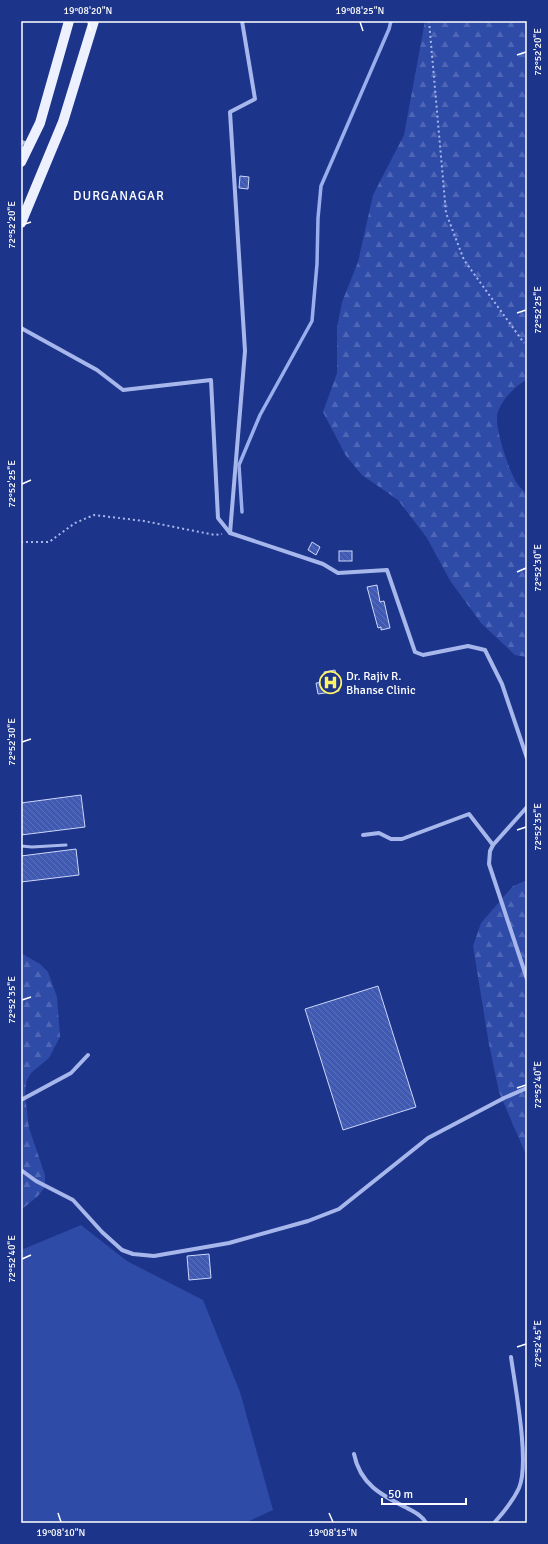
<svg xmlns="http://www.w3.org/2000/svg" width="548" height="1544" viewBox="0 0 548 1544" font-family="Signika,sans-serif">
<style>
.green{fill:#2f4ba8}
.forest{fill:url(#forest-firs)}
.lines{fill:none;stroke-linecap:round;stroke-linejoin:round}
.stream{stroke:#9aaeee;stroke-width:3.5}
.building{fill:url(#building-back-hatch);stroke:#ccd7f9}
.path{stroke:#a7b7ec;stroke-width:2;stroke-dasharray:2 3;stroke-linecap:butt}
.lane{stroke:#a7b7ec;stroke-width:3}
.street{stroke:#a7b7ec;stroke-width:4}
.primary{stroke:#edf0ff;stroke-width:10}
.ticks{fill:none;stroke:#fff;stroke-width:1.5}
.labels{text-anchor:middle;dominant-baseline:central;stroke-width:3;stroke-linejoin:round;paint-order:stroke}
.poi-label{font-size:12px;fill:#fff;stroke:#1c348a;text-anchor:start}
.neighbourhood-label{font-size:13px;letter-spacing:1px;fill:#fff;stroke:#1c348a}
.neatline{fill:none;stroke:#fff;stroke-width:1.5}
.ticks-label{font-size:10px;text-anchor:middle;fill:#fff}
</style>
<defs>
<pattern id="forest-firs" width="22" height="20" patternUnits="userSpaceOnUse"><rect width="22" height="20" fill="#2f4ba8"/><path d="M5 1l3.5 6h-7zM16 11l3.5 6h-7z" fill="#4e66b5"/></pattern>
<pattern id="building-back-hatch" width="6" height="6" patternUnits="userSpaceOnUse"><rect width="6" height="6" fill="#4059b1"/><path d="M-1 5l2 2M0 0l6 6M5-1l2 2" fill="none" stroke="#5d72bd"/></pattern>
</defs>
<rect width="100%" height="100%" fill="#1c348a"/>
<path class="green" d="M 81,1225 L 127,1261 L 203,1300 L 240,1392 L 273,1510 L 245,1523 L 21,1523 L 21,1250 Z"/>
<g class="forest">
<path d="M 425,21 L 527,21 L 527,380 C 516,384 497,405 497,417 C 496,432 508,467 515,480 C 517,485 523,490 527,494 L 527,657 L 515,655 L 481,623 L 451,582 L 427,538 L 398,500 L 362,475 L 346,456 L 323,412 L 337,373 L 337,328 L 342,302 L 358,262 L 373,195 L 404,135 Z"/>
<path d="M 527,880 L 527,1157 L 499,1092 L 489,1044 L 473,946 L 481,923 L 513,886 Z"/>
<path d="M 21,953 L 40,964 L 48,972 L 57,997 L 60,1037 L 49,1058 L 31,1073 L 26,1082 L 25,1095 L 29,1128 L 45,1175 L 45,1187 L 38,1196 L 21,1210 Z"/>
</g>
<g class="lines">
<path class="stream" d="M 242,512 L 239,465 L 260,415 L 312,321 L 317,264 L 318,218 L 321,186 L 389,29 L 391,21"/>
</g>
<g class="building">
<path d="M 240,176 L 249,177 L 248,189 L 239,188 Z"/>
<path d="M 312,542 L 320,547 L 316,555 L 308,550 Z"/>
<rect x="339" y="551" width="13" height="10"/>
<path d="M 377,585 L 380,602 L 384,601 L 390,628 L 381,630 L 381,627 L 378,628 L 367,587 Z"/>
<path d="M 335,670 L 339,691 L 318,694 L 316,683 L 326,682 L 324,672 Z"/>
<path d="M 81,795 L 85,827 L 21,835 L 21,803 Z"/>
<path d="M 76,849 L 79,875 L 21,882 L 21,856 Z"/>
<path d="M 378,986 L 416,1107 L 343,1130 L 305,1009 Z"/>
<path d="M 209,1254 L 211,1278 L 189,1280 L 187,1256 Z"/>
</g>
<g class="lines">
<g class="path">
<path d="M 429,21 L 446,213 L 464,260 L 524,343"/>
<path d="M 21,542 L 49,542 L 75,523 L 94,515 L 144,521 L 215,535 L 222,534"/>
</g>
<path class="lane" d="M 21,846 L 32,847 L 66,845"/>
<g class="street">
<path d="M 21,142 L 29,144"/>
<path d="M 21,328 L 97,370 L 123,390 L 211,380 L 218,518 L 230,533 L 323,564 L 338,573 L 387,570 L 415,652 L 423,655 L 468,646 L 485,650 L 502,684 L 527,758"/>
<path d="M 230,533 L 245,351 L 230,112 L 255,99 L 242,21"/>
<path d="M 527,807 L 493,845 L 490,851 L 489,864 L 527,979"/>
<path d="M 363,835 L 379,833 L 391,839 L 402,839 L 469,814 L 493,845"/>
<path d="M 21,1100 L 71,1073 L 88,1055"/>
<path d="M 21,1170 L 36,1181 L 73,1200 L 102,1232 L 122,1250 L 133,1254 L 154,1256 L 229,1243 L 308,1221 L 339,1209 L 428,1138 L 504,1098 L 527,1088"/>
<path d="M 354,1454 C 360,1484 381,1495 407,1508 C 414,1512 422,1515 426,1523"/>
<path d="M 494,1523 C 503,1513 513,1501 519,1488 C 530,1463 515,1386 511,1357"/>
</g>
<g class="primary">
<path d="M 21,162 L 40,123 L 69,21"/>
<path d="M 21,223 L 63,122 L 94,21"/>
</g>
</g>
<path class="ticks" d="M 88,22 L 91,31M 360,22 L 363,31M 517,55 L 526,52M 22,225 L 31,222M 517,313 L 526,310M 22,484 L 31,480M 517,572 L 526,568M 22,742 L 31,739M 517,830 L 526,827M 22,1000 L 31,997M 517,1088 L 526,1085M 22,1259 L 31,1255M 517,1347 L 526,1344M 58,1513 L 61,1522M 329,1513 L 333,1522"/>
<defs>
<symbol id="hospital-ring" viewBox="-11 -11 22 22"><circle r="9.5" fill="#1c348a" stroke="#fdf365" stroke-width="1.5"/><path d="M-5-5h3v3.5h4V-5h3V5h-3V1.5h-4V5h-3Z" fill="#fdf365"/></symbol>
</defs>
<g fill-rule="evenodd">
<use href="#hospital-ring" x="318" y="670" width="25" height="25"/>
</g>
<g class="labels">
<g class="poi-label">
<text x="346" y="676">Dr. Rajiv R.<tspan x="346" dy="14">Bhanse Clinic</tspan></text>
</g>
<g class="neighbourhood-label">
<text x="119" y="196">DURGANAGAR</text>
</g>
</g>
<rect width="548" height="1544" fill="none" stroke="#1c348a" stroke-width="44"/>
<path d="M382 1498v6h84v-6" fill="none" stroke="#ffffff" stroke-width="2"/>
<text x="388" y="1498" font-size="12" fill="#ffffff" stroke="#1c348a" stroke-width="3" paint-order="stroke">50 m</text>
<rect x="22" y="22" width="504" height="1500" class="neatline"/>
<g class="ticks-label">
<text x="88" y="14">19°08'20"N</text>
<text x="360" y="14">19°08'25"N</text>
<text transform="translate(537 52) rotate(-90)" y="4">72°52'20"E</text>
<text transform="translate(11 225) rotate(-90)" y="4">72°52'20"E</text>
<text transform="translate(537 310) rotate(-90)" y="4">72°52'25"E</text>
<text transform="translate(11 484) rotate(-90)" y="4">72°52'25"E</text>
<text transform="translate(537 568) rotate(-90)" y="4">72°52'30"E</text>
<text transform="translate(11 742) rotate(-90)" y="4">72°52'30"E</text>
<text transform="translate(537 827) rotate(-90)" y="4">72°52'35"E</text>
<text transform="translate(11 1000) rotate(-90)" y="4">72°52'35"E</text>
<text transform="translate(537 1085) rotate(-90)" y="4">72°52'40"E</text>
<text transform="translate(11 1259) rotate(-90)" y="4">72°52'40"E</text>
<text transform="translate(537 1344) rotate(-90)" y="4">72°52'45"E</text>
<text x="61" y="1536">19°08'10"N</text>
<text x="333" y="1536">19°08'15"N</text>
</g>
</svg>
